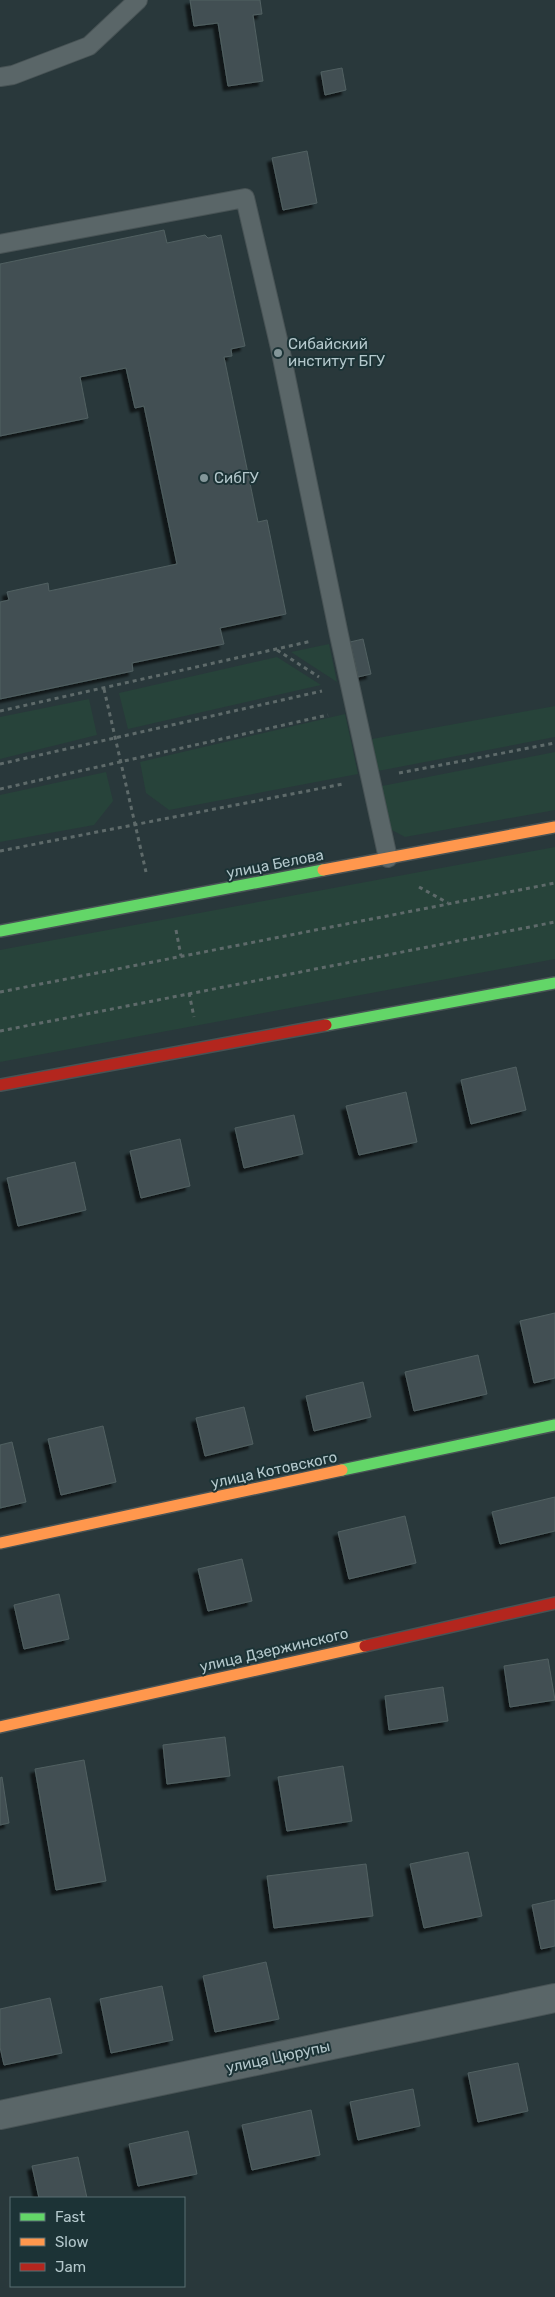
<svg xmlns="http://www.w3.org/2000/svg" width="555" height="2297" viewBox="0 0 555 2297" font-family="Rubik,sans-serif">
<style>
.green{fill:#27433a}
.building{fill:#435052;stroke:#516062;filter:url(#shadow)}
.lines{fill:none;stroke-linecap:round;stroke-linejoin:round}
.lane-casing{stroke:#485355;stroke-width:20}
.street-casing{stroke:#485355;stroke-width:30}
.fast-casing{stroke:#485355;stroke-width:14}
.slow-casing{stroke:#485355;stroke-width:14}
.jam-casing{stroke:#485355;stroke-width:14}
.path{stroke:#5e6a6a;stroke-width:3;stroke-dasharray:4 4;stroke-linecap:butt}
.lane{stroke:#5a6668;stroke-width:18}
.street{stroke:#5a6668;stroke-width:28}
.fast{stroke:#63d668;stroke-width:11}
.slow{stroke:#ff974d;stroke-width:11}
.jam{stroke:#b3261e;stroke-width:11}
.poi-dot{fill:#839699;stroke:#1c3336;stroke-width:2}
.labels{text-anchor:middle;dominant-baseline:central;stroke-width:4;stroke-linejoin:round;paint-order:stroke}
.poi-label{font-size:15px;fill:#b4c8cc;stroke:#1c3336;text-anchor:start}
.street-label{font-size:15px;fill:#b4c8cc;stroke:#1c3336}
</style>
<defs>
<filter id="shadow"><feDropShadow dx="-4.5" dy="4.5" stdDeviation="1" flood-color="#0009"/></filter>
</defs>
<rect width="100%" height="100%" fill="#29383b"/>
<g class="green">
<path d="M 329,644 L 337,682 L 291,652 Z"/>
<path d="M 277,657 L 321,685 L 128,729 L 119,693 Z"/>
<path d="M 89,699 L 97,735 L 0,759 L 0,717 Z"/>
<path d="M 555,706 L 555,737 L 378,771 L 372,739 Z"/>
<path d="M 345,714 L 358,774 L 169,810 L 146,793 L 140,762 Z"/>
<path d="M 555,752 L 555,810 L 405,837 L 390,829 L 382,786 Z"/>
<path d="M 106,772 L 113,801 L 94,825 L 0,842 L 0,795 Z"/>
<path d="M 555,847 L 555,959 L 0,1062 L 0,950 Z"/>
</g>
<g class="building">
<path d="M 190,0 L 260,0 L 262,14 L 253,15 L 263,81 L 228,86 L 218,23 L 194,26 Z"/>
<path d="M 342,68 L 346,90 L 325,95 L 321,72 Z"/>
<path d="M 307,151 L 317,203 L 283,210 L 272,158 Z"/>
<path d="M 164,230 L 167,243 L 205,235 L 208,238 L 221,235 L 245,346 L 231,349 L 232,356 L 224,357 L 258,522 L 267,520 L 286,614 L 220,628 L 224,644 L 132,663 L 133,671 L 0,699 L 0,602 L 9,600 L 7,592 L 48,583 L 49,591 L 177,564 L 144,406 L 135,408 L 126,368 L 80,377 L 88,418 L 0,436 L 0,264 Z"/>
<path d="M 363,639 L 371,674 L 358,677 L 350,642 Z"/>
<path d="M 516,1067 L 526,1110 L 471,1124 L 461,1080 Z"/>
<path d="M 406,1092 L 417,1142 L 359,1155 L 346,1106 Z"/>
<path d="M 294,1115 L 303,1154 L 244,1168 L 235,1128 Z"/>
<path d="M 180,1139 L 190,1186 L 141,1198 L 130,1151 Z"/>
<path d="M 75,1162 L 86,1210 L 18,1226 L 7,1178 Z"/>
<path d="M 555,1313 L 555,1378 L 534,1383 L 520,1321 Z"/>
<path d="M 478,1355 L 487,1394 L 414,1411 L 405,1372 Z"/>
<path d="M 363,1382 L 371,1417 L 314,1431 L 306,1396 Z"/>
<path d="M 244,1407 L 253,1444 L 205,1456 L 196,1418 Z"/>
<path d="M 103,1426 L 116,1482 L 61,1495 L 48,1439 Z"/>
<path d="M 12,1442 L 26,1502 L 0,1508 L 0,1445 Z"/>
<path d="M 555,1497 L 555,1531 L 500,1544 L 492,1512 Z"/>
<path d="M 405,1516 L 416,1563 L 349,1579 L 338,1532 Z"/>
<path d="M 242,1559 L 252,1601 L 208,1611 L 198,1569 Z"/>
<path d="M 59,1594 L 69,1639 L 24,1649 L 14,1605 Z"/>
<path d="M 548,1659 L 555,1700 L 510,1707 L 504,1666 Z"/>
<path d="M 443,1687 L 448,1721 L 389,1730 L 385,1696 Z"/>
<path d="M 225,1737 L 230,1776 L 167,1784 L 163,1745 Z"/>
<path d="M 84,1760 L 106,1881 L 56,1890 L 35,1769 Z"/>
<path d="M 343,1766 L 352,1821 L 287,1831 L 278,1777 Z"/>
<path d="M 2,1777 L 9,1823 L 0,1825 L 0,1778 Z"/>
<path d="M 468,1852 L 482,1916 L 424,1928 L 410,1864 Z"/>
<path d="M 366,1864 L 373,1916 L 274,1928 L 267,1876 Z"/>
<path d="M 555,1900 L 555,1946 L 541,1949 L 532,1905 Z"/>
<path d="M 266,1962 L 279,2019 L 215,2032 L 203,1976 Z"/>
<path d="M 162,1986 L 173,2040 L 111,2053 L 100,1999 Z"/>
<path d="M 50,1998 L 62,2053 L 4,2065 L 0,2047 L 0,2009 Z"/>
<path d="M 518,2063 L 528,2111 L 478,2122 L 468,2073 Z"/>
<path d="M 413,2089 L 420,2126 L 358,2140 L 350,2102 Z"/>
<path d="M 311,2110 L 320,2155 L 252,2170 L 242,2125 Z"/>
<path d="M 188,2131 L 197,2174 L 138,2186 L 129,2144 Z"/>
<path d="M 78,2157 L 87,2198 L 39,2198 L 32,2166 Z"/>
</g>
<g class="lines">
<defs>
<g id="lane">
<path d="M 0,77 L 13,75 L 89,46 L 138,0"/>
<path d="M 0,244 L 245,198 L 280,348 L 339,635 L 388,858"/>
</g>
<path id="street" d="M 0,2115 L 555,1998"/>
<g id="fast">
<path d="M 0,931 L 323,870"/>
<path d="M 326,1025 L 555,983"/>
<path d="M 342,1470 L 555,1425"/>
</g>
<g id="slow">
<path d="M 323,870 L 555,827"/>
<path d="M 0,1543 L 342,1470"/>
<path d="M 0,1727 L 365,1646"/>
</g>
<g id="jam">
<path d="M 0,1085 L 326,1025"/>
<path d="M 365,1646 L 555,1603"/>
</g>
</defs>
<use href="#lane" class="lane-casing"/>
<use href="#street" class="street-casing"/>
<use href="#fast" class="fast-casing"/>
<use href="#slow" class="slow-casing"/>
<use href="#jam" class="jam-casing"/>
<g class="path">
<path d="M 277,650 L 319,677"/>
<path d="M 104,689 L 146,872"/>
<path d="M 0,711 L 312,641"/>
<path d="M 0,764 L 322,691"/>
<path d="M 399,773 L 555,743"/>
<path d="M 0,789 L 328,715"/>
<path d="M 0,851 L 343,784"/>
<path d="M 419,887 L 448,903"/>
<path d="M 176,930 L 181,956"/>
<path d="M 0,992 L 555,883"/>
<path d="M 189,993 L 194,1017"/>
<path d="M 0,1031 L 555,922"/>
</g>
<use href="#lane" class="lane"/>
<use href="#street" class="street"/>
<use href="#fast" class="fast"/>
<use href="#slow" class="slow"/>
<use href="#jam" class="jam"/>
</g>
<g class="poi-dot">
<circle cx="278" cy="353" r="5"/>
<circle cx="204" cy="478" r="5"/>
</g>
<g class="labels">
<g class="poi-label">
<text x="288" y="344">Сибайский<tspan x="288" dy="17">институт БГУ</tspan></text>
<text x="214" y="478">СибГУ</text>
</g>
<g class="street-label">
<text transform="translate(275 864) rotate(-11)">улица Белова</text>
<text transform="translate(274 1470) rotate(-12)">улица Котовского</text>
<text transform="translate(274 1650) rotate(-13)">улица Дзержинского</text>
<text transform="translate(278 2057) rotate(-12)">улица Цюрупы</text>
</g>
</g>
<rect x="10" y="2197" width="175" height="90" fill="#1c3336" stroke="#596f72"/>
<rect x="20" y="2213" width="25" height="8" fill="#63d668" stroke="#596f72"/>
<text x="55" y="2222" font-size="15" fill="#b4c8cc">Fast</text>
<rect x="20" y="2238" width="25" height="8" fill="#ff974d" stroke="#596f72"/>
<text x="55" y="2247" font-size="15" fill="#b4c8cc">Slow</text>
<rect x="20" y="2263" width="25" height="8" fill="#b3261e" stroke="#596f72"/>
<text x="55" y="2272" font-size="15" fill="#b4c8cc">Jam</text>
</svg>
